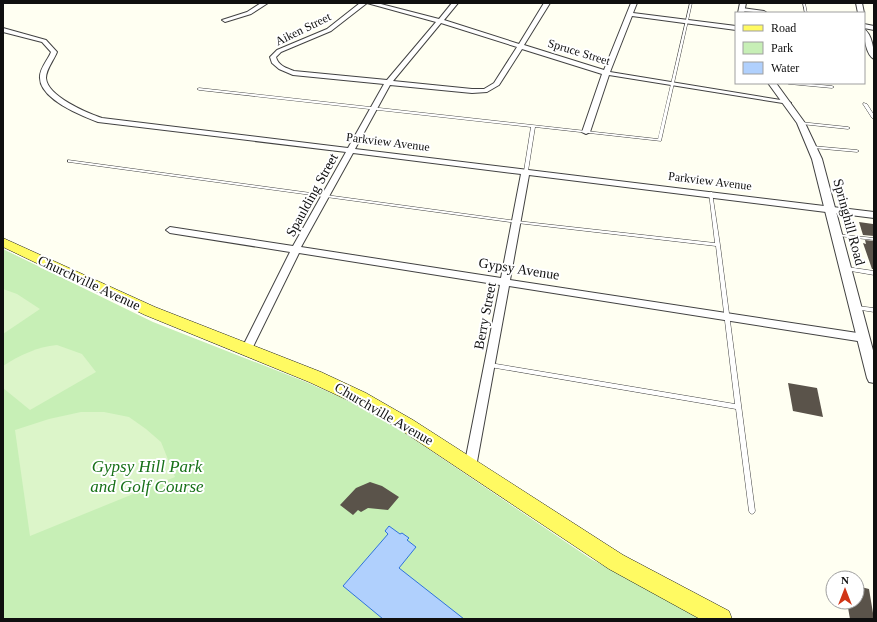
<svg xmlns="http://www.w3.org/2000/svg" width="877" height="622" viewBox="0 0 877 622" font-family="'Times New Roman',serif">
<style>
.green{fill:#c7efb6}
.pitch{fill:#dcf5c9}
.water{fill:#b0d0fd;stroke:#2e72dd}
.building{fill:#5a534a}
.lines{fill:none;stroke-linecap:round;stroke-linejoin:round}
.service-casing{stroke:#424242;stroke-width:1}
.minor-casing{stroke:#424242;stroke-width:2}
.tertiary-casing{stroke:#424242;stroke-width:2}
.primary-casing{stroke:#202020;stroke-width:1}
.service{fill:#fff;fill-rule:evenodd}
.minor{fill:#fff;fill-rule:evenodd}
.tertiary{fill:#fff;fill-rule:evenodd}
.primary{fill:#fffa62;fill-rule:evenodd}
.labels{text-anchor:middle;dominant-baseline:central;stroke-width:4;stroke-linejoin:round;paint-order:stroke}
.far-street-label{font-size:12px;fill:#0f0f0f;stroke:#fff}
.street-label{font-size:14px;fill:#0f0f0f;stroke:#fff}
.near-park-label{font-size:17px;font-style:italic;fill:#177017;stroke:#fff}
</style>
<rect width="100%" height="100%" fill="#fffff2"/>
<path class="green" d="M 3,249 L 153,322 L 306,382 L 351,402 L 397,428 L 591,559 L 703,619 L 3,619 Z"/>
<g class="pitch">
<path d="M 3,289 L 17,294 L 40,309 L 3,334 Z"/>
<path d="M 57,345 L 82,354 L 96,372 L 30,410 L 3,388 L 3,366 C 20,355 37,347 57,345 Z"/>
<path d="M 81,412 L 104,412 L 129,417 L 146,429 L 161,442 L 175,477 L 30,536 L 15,430 L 49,419 Z"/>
</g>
<path class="water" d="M 389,526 L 400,534 L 402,533 L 409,538 L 407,540 L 416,547 L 399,568 L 464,619 L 383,619 L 343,586 L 388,534 L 385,531 Z"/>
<g class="building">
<path d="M 859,222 L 873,224 L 874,236 L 863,235 Z"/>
<path d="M 865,240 L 874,241 L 874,269 L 872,269 L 863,243 L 866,244 Z"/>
<path d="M 788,383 L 817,388 L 823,417 L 793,411 Z"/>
<path d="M 370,482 L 382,486 L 399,497 L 388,510 L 368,508 L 361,512 L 358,510 L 353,515 L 340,505 L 356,488 Z"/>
<path d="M 857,586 L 869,589 L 874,619 L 850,619 L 847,602 L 857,602 Z"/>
</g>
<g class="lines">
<defs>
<g id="service">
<path d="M 690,3 L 692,3 L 661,141 L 535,127 L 528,171 L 526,172 L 524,171 L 531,127 L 199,90 L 197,89 L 199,88 L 658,139 Z"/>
<path d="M 803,3 L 805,3 L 807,13 L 805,13 Z"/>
<path d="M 787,83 L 800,83 L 832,86 L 834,87 L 832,88 L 789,84 Z"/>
<path d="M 864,103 L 867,104 L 874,115 L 874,119 L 872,118 L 863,104 Z"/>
<path d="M 800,122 L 848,127 L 850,128 L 848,129 L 801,124 L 799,123 Z"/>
<path d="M 812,146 L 857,150 L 859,151 L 857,152 L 813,148 L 811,147 Z"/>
<path d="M 68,160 L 517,221 L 715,243 L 709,193 L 711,192 L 712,192 L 720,245 L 755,511 L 754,513 L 752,514 L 750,513 L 749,511 L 736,409 L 490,367 L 488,366 L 487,365 L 488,364 L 490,363 L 735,404 L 716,246 L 517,223 L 69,162 L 68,162 Z"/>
<path d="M 836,234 L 874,238 L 874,240 L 838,236 L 836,235 Z"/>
<path d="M 847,267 L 874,271 L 874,275 L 845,270 L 845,269 Z"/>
<path d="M 857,306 L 874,308 L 874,312 L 855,309 L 855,308 Z"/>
</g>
<g id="minor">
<path d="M 261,3 L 268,3 L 251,14 L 225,22 L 222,20 L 247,12 Z"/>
<path d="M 360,3 L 367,3 L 331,31 L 281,52 L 276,57 C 278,66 287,68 294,71 L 387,80 L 436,22 L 367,3 L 377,3 L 439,19 L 452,3 L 458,3 L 444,20 L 519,44 L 544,3 L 550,3 L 524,45 L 604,70 L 631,3 L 637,3 L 633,13 L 736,26 L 736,30 L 632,16 L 610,72 L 787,101 L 791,103 L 789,104 L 609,75 L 590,132 L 586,134 L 582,132 L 602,74 L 522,49 L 499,85 L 487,92 L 472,93 L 390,85 L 355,149 L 874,212 L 874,218 L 529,175 L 510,280 L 864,334 L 868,335 L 869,338 L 868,341 L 864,342 L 509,286 L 476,467 L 474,471 L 470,472 L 466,471 L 464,467 L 500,285 L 299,253 L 250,353 L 242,353 L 241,350 L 290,252 L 170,233 L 166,230 L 170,227 L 293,246 L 346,152 L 98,122 C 82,116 40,99 40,78 C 39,69 48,60 51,52 L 42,42 L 3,32 L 3,28 L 46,40 L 57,52 C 54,60 46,69 46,78 C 47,96 87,113 102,118 L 348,148 L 384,84 L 293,75 L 279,69 L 272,63 L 270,57 L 277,50 L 327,29 ZM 441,23 L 517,47 L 494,83 L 484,89 L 472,89 L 393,81 ZM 353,153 L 521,174 L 501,278 L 301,247 Z"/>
<path d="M 856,3 L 862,3 L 864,13 L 858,13 Z"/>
<path d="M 742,8 L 764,11 L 767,13 L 740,11 L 740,9 Z"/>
<path d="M 864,24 L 874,26 L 874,30 L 864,28 Z"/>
<path d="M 864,29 C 872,34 874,50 874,59 C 866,55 864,38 864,29 Z"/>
</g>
<g id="tertiary">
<path d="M 740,3 L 746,3 L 744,13 L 738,13 Z"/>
<path d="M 768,83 L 776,83 L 805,123 L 822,159 L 874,354 L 874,383 L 869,382 L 867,378 L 812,159 L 797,123 Z"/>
</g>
<path id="primary" d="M 3,238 L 155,307 L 321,372 L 366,393 L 413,420 L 623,555 L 729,611 L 732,619 L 700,619 L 609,569 L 401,430 L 354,403 L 309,382 L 145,315 L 3,247 Z"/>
</defs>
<use href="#service" class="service-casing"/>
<use href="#minor" class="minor-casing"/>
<use href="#tertiary" class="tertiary-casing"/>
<use href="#primary" class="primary-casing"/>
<use href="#service" class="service"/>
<use href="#minor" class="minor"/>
<use href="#tertiary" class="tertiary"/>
<use href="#primary" class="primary"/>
</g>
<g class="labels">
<g class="far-street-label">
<text transform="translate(303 29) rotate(-26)">Aiken Street</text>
<text transform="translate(579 52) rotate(17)">Spruce Street</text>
<text transform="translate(388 142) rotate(7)">Parkview Avenue</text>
<text transform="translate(710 181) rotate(7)">Parkview Avenue</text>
</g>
<g class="street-label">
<text transform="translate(312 195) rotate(-61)">Spaulding Street</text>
<text transform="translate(849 222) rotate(75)">Springhill Road</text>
<text transform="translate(519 269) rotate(9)">Gypsy Avenue</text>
<text transform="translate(89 283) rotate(25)">Churchville Avenue</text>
<text transform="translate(485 316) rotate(-79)">Berry Street</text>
<text transform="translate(384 414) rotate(30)">Churchville Avenue</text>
</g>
<g class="near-park-label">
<text x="147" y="466">Gypsy Hill Park<tspan x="147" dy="20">and Golf Course</tspan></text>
</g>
</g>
<rect width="877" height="622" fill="none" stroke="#0f0f0f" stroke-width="8"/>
<rect x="735" y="12" width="130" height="72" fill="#ffffff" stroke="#9f9f9f"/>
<rect x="743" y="25" width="20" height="6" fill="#fffa62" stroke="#9f9f9f"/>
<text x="771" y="32" font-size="12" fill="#0f0f0f">Road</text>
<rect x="743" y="42" width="20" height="12" fill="#c7efb6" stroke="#9f9f9f"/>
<text x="771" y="52" font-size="12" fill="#0f0f0f">Park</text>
<rect x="743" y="62" width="20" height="12" fill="#b0d0fd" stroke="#9f9f9f"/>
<text x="771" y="72" font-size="12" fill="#0f0f0f">Water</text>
<g transform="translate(845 590)"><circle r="19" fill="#ffffff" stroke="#9f9f9f"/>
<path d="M0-3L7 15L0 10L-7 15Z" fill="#d13516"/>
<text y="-6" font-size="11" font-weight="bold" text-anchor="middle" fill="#0f0f0f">N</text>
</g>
</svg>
